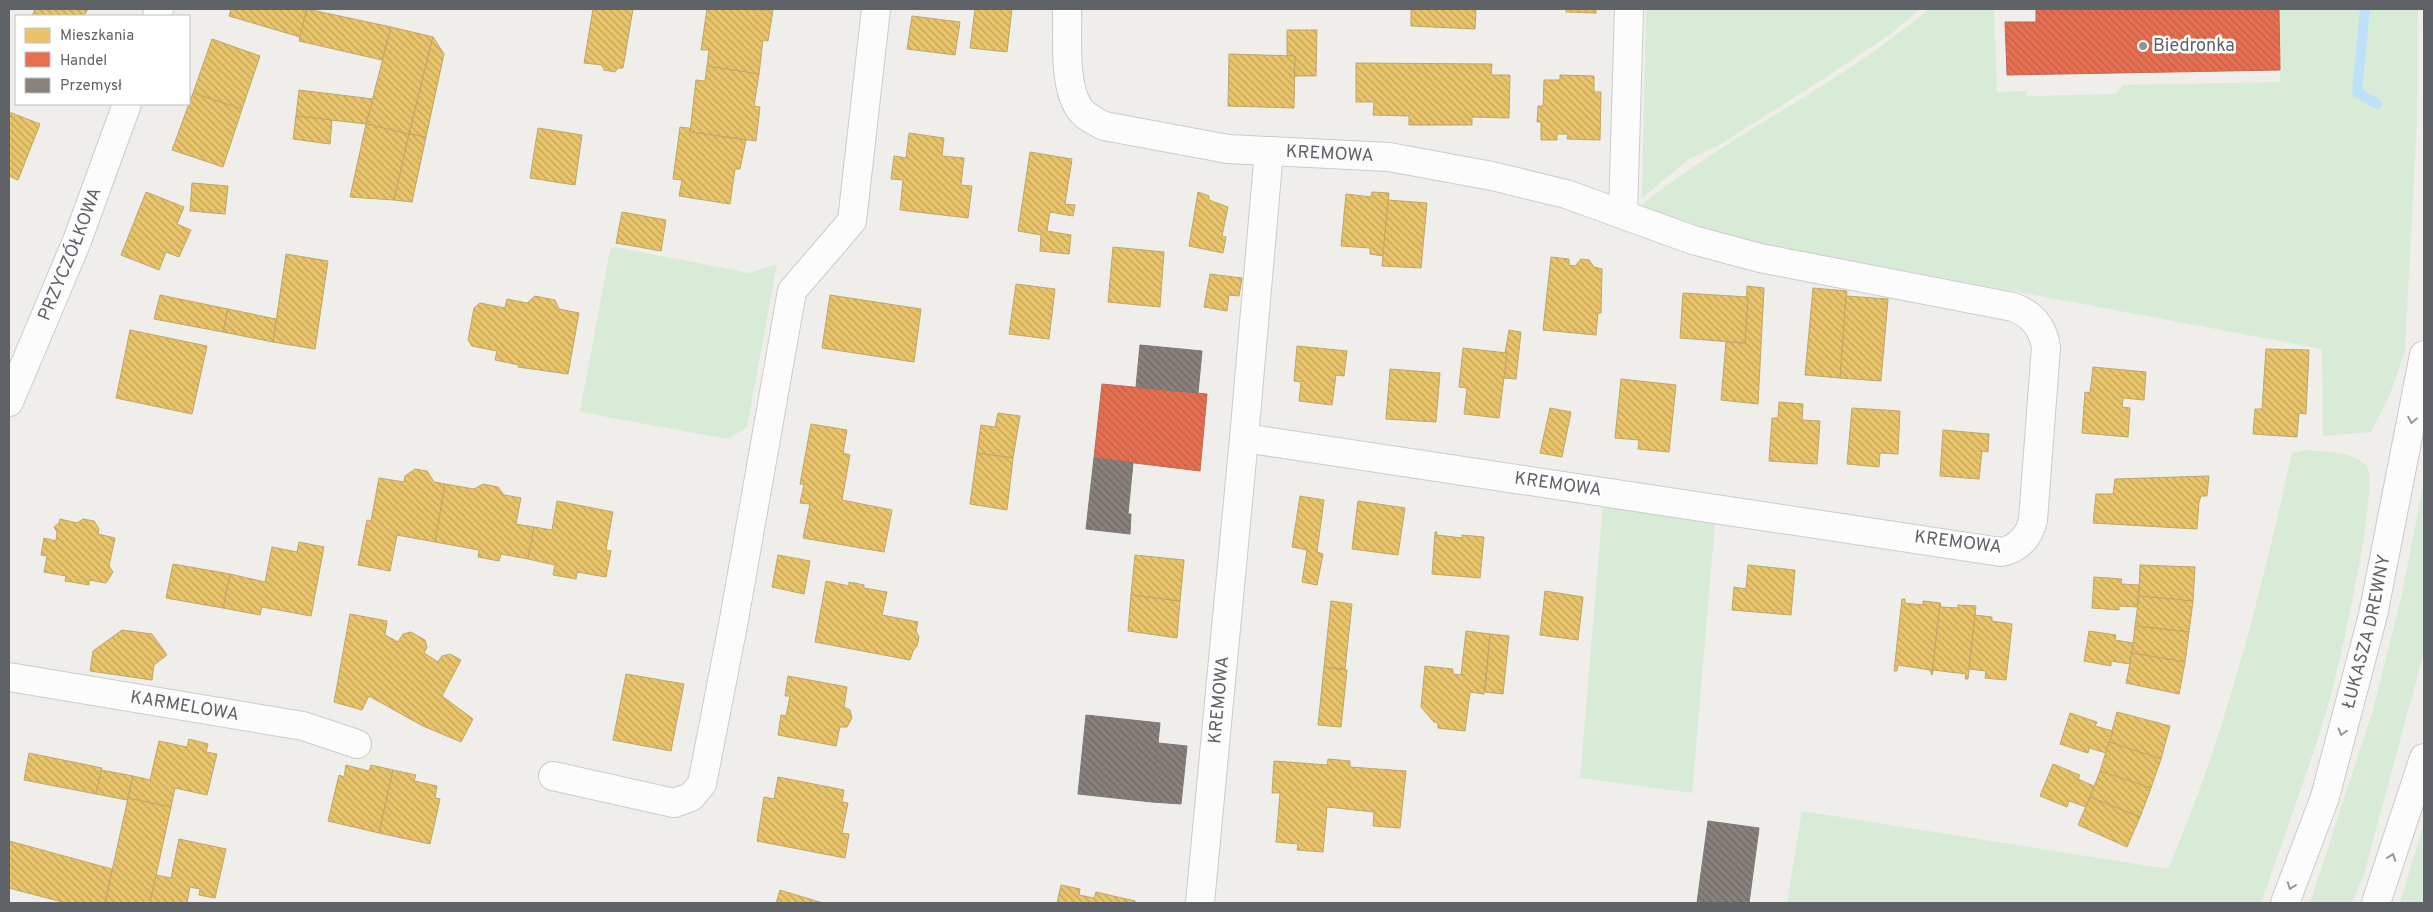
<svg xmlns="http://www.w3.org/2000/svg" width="2433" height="912" viewBox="0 0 2433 912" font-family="Overpass,sans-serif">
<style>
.grass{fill:#d8ebd6}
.homes{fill:url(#homes-back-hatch);stroke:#c0a769}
.shops{fill:url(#shops-back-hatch);stroke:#be6b58}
.industry{fill:url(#industry-back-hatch);stroke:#7d7876}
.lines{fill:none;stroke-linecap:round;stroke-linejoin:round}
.stream{stroke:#bfe0f9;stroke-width:10}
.minor-casing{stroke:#cbcccc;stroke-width:30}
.tertiary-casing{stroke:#cbcccc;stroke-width:30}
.secondary-casing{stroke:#cacacb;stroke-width:30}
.minor{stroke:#fdfcfc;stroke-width:28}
.tertiary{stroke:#fdfcfc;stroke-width:28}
.secondary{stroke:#fdfcfc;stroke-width:28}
.oneway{stroke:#96999c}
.poi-dot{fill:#919496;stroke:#fff;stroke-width:2}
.labels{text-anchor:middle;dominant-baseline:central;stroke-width:5;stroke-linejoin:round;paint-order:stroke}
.poi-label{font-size:18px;fill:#5f6368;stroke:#fff;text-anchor:start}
.street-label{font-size:18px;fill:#5f6368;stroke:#fff}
</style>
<defs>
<pattern id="homes-back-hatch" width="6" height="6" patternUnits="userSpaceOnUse" patternTransform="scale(1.25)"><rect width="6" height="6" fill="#e9c46a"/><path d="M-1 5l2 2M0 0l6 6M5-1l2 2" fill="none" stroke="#c0a35b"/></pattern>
<pattern id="shops-back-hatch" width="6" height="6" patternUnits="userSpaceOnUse" patternTransform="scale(1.25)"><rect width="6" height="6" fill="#e76f51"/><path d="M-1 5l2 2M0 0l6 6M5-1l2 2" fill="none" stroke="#be5f47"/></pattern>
<pattern id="industry-back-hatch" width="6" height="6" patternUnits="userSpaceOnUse" patternTransform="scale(1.25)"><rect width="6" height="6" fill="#8a817c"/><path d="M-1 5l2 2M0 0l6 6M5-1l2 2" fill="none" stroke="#6e6865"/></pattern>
</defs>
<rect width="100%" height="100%" fill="#efeeea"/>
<g class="grass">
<path d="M 1646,9 L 1920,9 L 1892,33 L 1828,76 L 1719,145 L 1689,159 L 1642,198 Z"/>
<path d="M 1929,9 L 1994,9 L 1997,92 L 2027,91 L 2027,96 L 2116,94 L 2124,85 L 2280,82 L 2279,9 L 2418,9 L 2417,122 L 2405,351 L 2389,397 L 2371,432 L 2323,436 L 2322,349 L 1742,240 L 1640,206 C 1731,133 1840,85 1929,9 Z"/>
<path d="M 615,247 L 749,273 L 777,264 L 747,427 L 728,439 L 580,412 L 610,250 Z"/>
<path d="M 2307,450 C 2324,452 2357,451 2367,467 C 2380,487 2336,682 2326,713 C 2306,777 2283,840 2261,903 L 1787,903 L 1802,811 L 2168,869 C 2226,734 2260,596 2292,453 Z"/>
<path d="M 2424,480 L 2424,652 L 2364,874 L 2352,903 L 2310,903 L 2372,713 L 2403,589 Z"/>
<path d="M 1603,506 L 1715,524 L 1692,793 L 1580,778 Z"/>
<path d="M 2424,823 L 2424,903 L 2400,903 Z"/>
</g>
<g class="homes">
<path d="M 35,9 L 88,9 L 84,16 L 32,16 Z"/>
<path d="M 231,9 L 307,9 L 300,37 L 229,16 Z"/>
<path d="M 307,9 L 391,27 L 382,60 L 299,41 Z"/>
<path d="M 593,9 L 633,9 L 623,68 L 618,68 L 615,72 L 604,70 L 602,65 L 584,63 Z"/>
<path d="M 707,9 L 773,10 L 768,41 L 763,40 L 759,74 L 707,66 L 709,50 L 701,50 Z"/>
<path d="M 975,9 L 1012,9 L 1007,52 L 970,48 Z"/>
<path d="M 1411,9 L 1476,9 L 1475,29 L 1411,26 Z"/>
<path d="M 1566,9 L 1596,9 L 1596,13 L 1566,12 Z"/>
<path d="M 912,16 L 960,22 L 955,55 L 907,49 Z"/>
<path d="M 391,27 L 433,37 L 409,134 L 366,124 Z"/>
<path d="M 1287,30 L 1317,30 L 1316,76 L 1294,76 L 1295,56 L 1287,55 Z"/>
<path d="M 433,37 L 444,54 L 426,137 L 409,134 Z"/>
<path d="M 212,39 L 260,56 L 242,109 L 193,93 Z"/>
<path d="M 1229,54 L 1295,56 L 1294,108 L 1228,106 Z"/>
<path d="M 1356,63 L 1492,64 L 1491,75 L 1510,75 L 1509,118 L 1472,117 L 1472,125 L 1409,125 L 1409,116 L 1373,115 L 1374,102 L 1356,102 Z"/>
<path d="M 707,66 L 759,74 L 754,106 L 760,107 L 756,141 L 690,132 L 696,80 L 705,81 Z"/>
<path d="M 1560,75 L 1594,76 L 1594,92 L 1601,92 L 1600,140 L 1567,139 L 1568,134 L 1557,134 L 1557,140 L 1541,140 L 1541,122 L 1537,122 L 1538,106 L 1543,106 L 1544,80 L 1560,80 Z"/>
<path d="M 299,90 L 373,99 L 366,124 L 296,116 Z"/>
<path d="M 193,93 L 242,109 L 223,167 L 172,150 Z"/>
<path d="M 9,112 L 40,124 L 18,180 L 9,176 Z"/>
<path d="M 296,116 L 332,120 L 330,144 L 293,139 Z"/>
<path d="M 366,124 L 409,134 L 394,200 L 350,197 Z"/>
<path d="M 680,127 L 689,128 L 690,132 L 746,140 L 740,169 L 735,169 L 730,204 L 679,196 L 682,180 L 673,179 Z"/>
<path d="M 538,128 L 582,135 L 575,185 L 530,178 Z"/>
<path d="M 909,133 L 944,138 L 942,156 L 964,158 L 961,185 L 972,186 L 968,218 L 900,210 L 903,180 L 891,179 L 894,156 L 906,158 Z"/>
<path d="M 409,134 L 426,137 L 412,202 L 394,200 Z"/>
<path d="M 1030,152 L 1072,159 L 1065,204 L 1075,205 L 1073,216 L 1050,212 L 1047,231 L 1071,235 L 1069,254 L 1040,251 L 1041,235 L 1018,231 Z"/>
<path d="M 192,183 L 228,186 L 225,214 L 190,211 Z"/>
<path d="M 146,192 L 184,207 L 177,224 L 191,230 L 179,257 L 166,252 L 159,270 L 121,255 Z"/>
<path d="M 1198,192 L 1209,196 L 1209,200 L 1228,207 L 1222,236 L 1226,237 L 1223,253 L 1189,246 Z"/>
<path d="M 1372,192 L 1389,193 L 1383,256 L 1370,254 L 1370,248 L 1341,246 L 1346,194 L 1371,197 Z"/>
<path d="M 1388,200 L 1427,203 L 1421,268 L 1382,266 Z"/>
<path d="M 622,212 L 666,220 L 661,251 L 616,243 Z"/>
<path d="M 1113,247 L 1164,252 L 1160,307 L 1108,302 Z"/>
<path d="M 286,254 L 328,261 L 315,349 L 273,342 Z"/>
<path d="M 1551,257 L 1569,259 L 1569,265 L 1575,266 L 1581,259 L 1589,260 L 1594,267 L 1602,269 L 1601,313 L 1598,313 L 1596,335 L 1543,330 Z"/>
<path d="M 1210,274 L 1242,278 L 1239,296 L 1229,295 L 1227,311 L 1204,307 Z"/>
<path d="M 1016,284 L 1055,289 L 1049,339 L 1009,334 Z"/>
<path d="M 1747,286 L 1764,288 L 1758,404 L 1721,400 L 1726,342 L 1745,343 Z"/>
<path d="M 1813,288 L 1847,291 L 1840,378 L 1805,375 Z"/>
<path d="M 1683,293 L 1748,297 L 1745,343 L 1680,338 Z"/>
<path d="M 160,295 L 228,309 L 223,332 L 154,319 Z"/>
<path d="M 830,295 L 921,309 L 914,362 L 822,348 Z"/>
<path d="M 535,296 L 555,300 L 559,309 L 579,313 L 568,374 L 518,367 L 519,365 L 495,360 L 497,351 L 472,346 L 468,340 L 474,308 L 480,303 L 505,308 L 507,299 L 527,303 Z"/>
<path d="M 1846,296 L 1888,299 L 1881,381 L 1840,378 Z"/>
<path d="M 228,309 L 276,319 L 273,342 L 223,332 Z"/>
<path d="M 130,330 L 207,346 L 192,414 L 116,398 Z"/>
<path d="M 1509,330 L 1521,332 L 1516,379 L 1504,378 L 1507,353 L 1505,353 Z"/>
<path d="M 1297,346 L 1347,351 L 1344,376 L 1336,375 L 1332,405 L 1299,401 L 1301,382 L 1294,381 Z"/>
<path d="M 1463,348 L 1507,353 L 1499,418 L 1464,414 L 1467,388 L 1459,387 Z"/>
<path d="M 2266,349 L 2309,350 L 2306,414 L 2299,413 L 2297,437 L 2253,434 L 2255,409 L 2262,409 Z"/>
<path d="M 2093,367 L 2146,372 L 2144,400 L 2123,398 L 2122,407 L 2130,408 L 2128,437 L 2082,433 L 2085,392 L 2090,393 Z"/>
<path d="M 1390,369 L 1440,373 L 1436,422 L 1386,419 Z"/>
<path d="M 1621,379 L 1676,385 L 1669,452 L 1638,449 L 1639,440 L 1615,438 Z"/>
<path d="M 1779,402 L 1803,404 L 1802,420 L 1820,421 L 1817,464 L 1769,461 L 1772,418 L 1778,418 Z"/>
<path d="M 1550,408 L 1571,412 L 1562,457 L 1540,453 Z"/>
<path d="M 1852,408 L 1900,411 L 1898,454 L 1880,453 L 1879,467 L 1847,464 Z"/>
<path d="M 998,413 L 1020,416 L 1013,458 L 977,453 L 981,425 L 995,427 Z"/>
<path d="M 811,424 L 847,430 L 843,453 L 850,455 L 842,500 L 892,510 L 884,552 L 803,538 L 810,504 L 800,503 L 804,484 L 800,484 Z"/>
<path d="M 1943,430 L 1989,434 L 1988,452 L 1982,451 L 1979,479 L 1940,476 Z"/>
<path d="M 977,453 L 1013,458 L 1007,510 L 970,504 Z"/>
<path d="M 415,469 L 427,471 L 434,482 L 445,484 L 435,542 L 397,535 L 390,571 L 358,565 L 367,520 L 371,521 L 379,478 L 404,482 L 405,476 Z"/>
<path d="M 2209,476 L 2207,496 L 2201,496 L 2199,502 L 2197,529 L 2093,523 L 2096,494 L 2113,494 L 2115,479 Z"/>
<path d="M 445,484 L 474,489 L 483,484 L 498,487 L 504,495 L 521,498 L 516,524 L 534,527 L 528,559 L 501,554 L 499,561 L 478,557 L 479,550 L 435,542 Z"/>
<path d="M 1300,496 L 1324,500 L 1317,552 L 1323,554 L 1317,585 L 1302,582 L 1307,550 L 1292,547 Z"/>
<path d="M 557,501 L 613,512 L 606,550 L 611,551 L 606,577 L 577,572 L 576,579 L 553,575 L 555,565 L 528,559 L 534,527 L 552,530 Z"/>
<path d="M 1358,501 L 1405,508 L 1398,555 L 1352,549 Z"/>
<path d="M 60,519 L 77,523 L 83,519 L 94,521 L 99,529 L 98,534 L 115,538 L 109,566 L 113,572 L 106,583 L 89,580 L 89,585 L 65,581 L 66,576 L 44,572 L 47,556 L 41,555 L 44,538 L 56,541 L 57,532 L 54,527 L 59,523 Z"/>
<path d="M 1435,532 L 1437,532 L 1437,535 L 1462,538 L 1462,535 L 1484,537 L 1480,578 L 1432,574 Z"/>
<path d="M 299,542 L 324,547 L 311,616 L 262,607 L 260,615 L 223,608 L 230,574 L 265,582 L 272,547 L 297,552 Z"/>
<path d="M 778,555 L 810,561 L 804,594 L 772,587 Z"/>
<path d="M 1135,555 L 1184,560 L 1180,601 L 1131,595 Z"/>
<path d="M 173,564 L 230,574 L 223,608 L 166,598 Z"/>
<path d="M 1748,565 L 1795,570 L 1791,615 L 1732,610 L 1734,587 L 1746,589 Z"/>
<path d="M 2140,565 L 2195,567 L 2193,601 L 2139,596 Z"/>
<path d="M 2094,577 L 2122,579 L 2121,584 L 2139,585 L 2137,607 L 2119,606 L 2119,610 L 2092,608 Z"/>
<path d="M 826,581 L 849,586 L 849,582 L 864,585 L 864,588 L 887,592 L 882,615 L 918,622 L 916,631 L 919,637 L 917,646 L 913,651 L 910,660 L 815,642 Z"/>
<path d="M 1545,591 L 1583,597 L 1578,640 L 1540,635 Z"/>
<path d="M 1131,595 L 1180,601 L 1177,638 L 1128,631 Z"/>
<path d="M 2139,596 L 2193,601 L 2189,632 L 2135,626 Z"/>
<path d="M 1902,599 L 1905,599 L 1905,603 L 1923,605 L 1923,601 L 1940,603 L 1932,675 L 1930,670 L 1898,665 L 1897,671 L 1894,671 Z"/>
<path d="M 1331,601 L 1352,604 L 1345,669 L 1324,667 Z"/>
<path d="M 1940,603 L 1941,607 L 1958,608 L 1958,605 L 1976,606 L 1968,679 L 1965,679 L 1966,674 L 1933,670 L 1932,675 Z"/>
<path d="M 350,614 L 387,621 L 385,635 L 398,642 L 403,634 L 411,632 L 425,640 L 427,647 L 424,653 L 438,662 L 442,656 L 450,654 L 461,660 L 442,696 L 473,719 L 461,742 L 423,726 L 369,696 L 362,710 L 334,702 Z"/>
<path d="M 1975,615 L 1992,617 L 1992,621 L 2012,624 L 2006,680 L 1985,678 L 1986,671 L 1969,669 Z"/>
<path d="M 2135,626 L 2189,632 L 2185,662 L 2132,653 Z"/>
<path d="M 122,630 L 152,634 L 167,655 L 154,665 L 152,680 L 90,671 L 93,651 Z"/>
<path d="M 1466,631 L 1490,634 L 1484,694 L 1470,692 L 1465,731 L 1438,728 L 1438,723 L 1434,722 L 1421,707 L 1425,666 L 1453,669 L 1453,674 L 1461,675 Z"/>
<path d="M 2089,631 L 2116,635 L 2115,640 L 2133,643 L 2130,664 L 2111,661 L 2111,666 L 2084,661 Z"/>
<path d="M 1490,634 L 1509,636 L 1503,694 L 1485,692 Z"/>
<path d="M 2132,653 L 2185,662 L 2179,694 L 2126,683 Z"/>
<path d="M 1324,667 L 1347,670 L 1341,727 L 1318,725 Z"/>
<path d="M 626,674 L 684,684 L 671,751 L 613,740 Z"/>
<path d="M 788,676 L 847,687 L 844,707 L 850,710 L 852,718 L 847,727 L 840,727 L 836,746 L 778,735 L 781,715 L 786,716 L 790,696 L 785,696 Z"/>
<path d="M 2117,712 L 2170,726 L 2161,759 L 2109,742 Z"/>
<path d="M 2070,713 L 2097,722 L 2095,726 L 2113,731 L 2106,753 L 2089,748 L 2088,753 L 2060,744 Z"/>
<path d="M 189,739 L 208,744 L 206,752 L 217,754 L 207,795 L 175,788 L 171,807 L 128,798 L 133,776 L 150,780 L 159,741 L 187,747 Z"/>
<path d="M 2109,742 L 2161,759 L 2151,788 L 2100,771 Z"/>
<path d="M 29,753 L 102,768 L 96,794 L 24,780 Z"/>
<path d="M 1328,759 L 1350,761 L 1350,767 L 1406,771 L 1400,828 L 1373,826 L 1374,812 L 1327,807 L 1323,852 L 1297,850 L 1298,844 L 1276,842 L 1280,793 L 1272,793 L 1274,761 L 1327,765 Z"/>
<path d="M 2053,764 L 2080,775 L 2078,779 L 2094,786 L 2086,807 L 2069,801 L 2067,807 L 2040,796 Z"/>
<path d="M 346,765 L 369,771 L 371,765 L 393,770 L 379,833 L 328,821 L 339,775 L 344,777 Z"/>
<path d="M 101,770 L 133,776 L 127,800 L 96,794 Z"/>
<path d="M 393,770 L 416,775 L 414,781 L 437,786 L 435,798 L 440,799 L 430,844 L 379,833 Z"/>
<path d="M 2100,771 L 2151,788 L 2140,817 L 2090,797 Z"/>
<path d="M 778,777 L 844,790 L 842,802 L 848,803 L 842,833 L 849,834 L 845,858 L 757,841 L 764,797 L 774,799 Z"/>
<path d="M 2090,797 L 2140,817 L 2127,847 L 2078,825 Z"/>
<path d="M 128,798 L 171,807 L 150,903 L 105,903 Z"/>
<path d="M 179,839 L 226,849 L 215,898 L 199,895 L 200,889 L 190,887 L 187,903 L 150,903 L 156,875 L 171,878 Z"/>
<path d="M 9,841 L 112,869 L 105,903 L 66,903 L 9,888 Z"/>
<path d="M 1061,885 L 1080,889 L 1079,895 L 1094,898 L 1096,892 L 1135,901 L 1135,903 L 1057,903 Z"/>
<path d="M 780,890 L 823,903 L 776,903 Z"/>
</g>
<g class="shops">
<path d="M 2036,9 L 2279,9 L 2280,70 L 2007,75 L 2005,22 L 2036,22 Z"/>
<path d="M 1102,384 L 1207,394 L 1200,471 L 1094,458 Z"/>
</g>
<g class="industry">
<path d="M 1140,345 L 1202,351 L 1198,393 L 1136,387 Z"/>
<path d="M 1094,458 L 1133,463 L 1128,514 L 1131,514 L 1130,534 L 1086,529 Z"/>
<path d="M 1086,715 L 1160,723 L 1152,802 L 1078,794 Z"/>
<path d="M 1158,743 L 1187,746 L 1181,804 L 1152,802 Z"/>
<path d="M 1708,821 L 1759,828 L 1749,903 L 1697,903 Z"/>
</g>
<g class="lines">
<path class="stream" d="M 2365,9 L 2357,92 L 2377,104"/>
<defs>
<g id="minor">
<path id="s1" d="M 1067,9 C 1068,37 1063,84 1079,108 C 1085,117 1095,121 1104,126 L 1228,149 L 1389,157 L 1492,176 L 1566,194 L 1693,240 L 1760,258 L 2013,307 C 2032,314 2043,327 2046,347 L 2033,520 C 2029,537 2018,549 2001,552 L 1244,438"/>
<path d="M 1623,214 L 1629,9"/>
<path id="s2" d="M 9,677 L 303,726 L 357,744"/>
<path d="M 553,776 L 674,803 L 691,797 L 702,784 L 733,625 L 792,291 L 852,221 L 876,9"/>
<path id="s3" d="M 1200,903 L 1244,438 L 1269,151"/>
</g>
<g id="tertiary">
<path d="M 157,16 L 159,9"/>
<path id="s4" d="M 9,402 L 77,241 L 127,104"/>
</g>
<g id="secondary">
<path id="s5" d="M 2285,903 L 2325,797 L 2373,615 L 2424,355"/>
<path d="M 2376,903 L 2424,758"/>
</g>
</defs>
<use href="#minor" class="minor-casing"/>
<use href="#tertiary" class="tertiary-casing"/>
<use href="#secondary" class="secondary-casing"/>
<use href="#minor" class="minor"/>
<use href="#tertiary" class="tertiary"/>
<use href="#secondary" class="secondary"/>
</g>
<defs><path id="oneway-chevron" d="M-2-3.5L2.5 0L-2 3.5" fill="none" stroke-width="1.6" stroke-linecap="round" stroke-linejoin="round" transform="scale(1.25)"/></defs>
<g class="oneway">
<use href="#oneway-chevron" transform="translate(2412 420) rotate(101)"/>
<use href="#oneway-chevron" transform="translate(2342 732) rotate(105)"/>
<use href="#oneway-chevron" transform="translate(2392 857) rotate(-70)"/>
<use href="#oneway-chevron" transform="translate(2291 886) rotate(110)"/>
</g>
<circle class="poi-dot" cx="2143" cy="46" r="5"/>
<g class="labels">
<g class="poi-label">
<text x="2153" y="46">Biedronka</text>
</g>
<g class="street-label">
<text stroke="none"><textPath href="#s1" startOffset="360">KREMOWA</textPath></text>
<text stroke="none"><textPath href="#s4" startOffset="160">PRZYCZÓŁKOWA</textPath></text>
<text transform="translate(1558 485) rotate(8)">KREMOWA</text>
<text transform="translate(1958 543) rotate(7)">KREMOWA</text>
<text stroke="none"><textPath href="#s5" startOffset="284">ŁUKASZA DREWNY</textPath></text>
<text stroke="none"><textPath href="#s3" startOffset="204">KREMOWA</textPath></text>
<text stroke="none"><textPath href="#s2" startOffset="178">KARMELOWA</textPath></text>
</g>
</g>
<rect width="2433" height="912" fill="none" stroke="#5f6368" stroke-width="20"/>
<rect x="15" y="15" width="175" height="90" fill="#ffffff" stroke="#bfc1c3"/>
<rect x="25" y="28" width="25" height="15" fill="#e9c46a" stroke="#bfc1c3"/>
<text x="60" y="40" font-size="15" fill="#5f6368">Mieszkania</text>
<rect x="25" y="52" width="25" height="15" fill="#e76f51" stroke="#bfc1c3"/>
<text x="60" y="65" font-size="15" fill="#5f6368">Handel</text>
<rect x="25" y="78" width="25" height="15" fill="#8a817c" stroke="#bfc1c3"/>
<text x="60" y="90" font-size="15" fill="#5f6368">Przemysł</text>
</svg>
